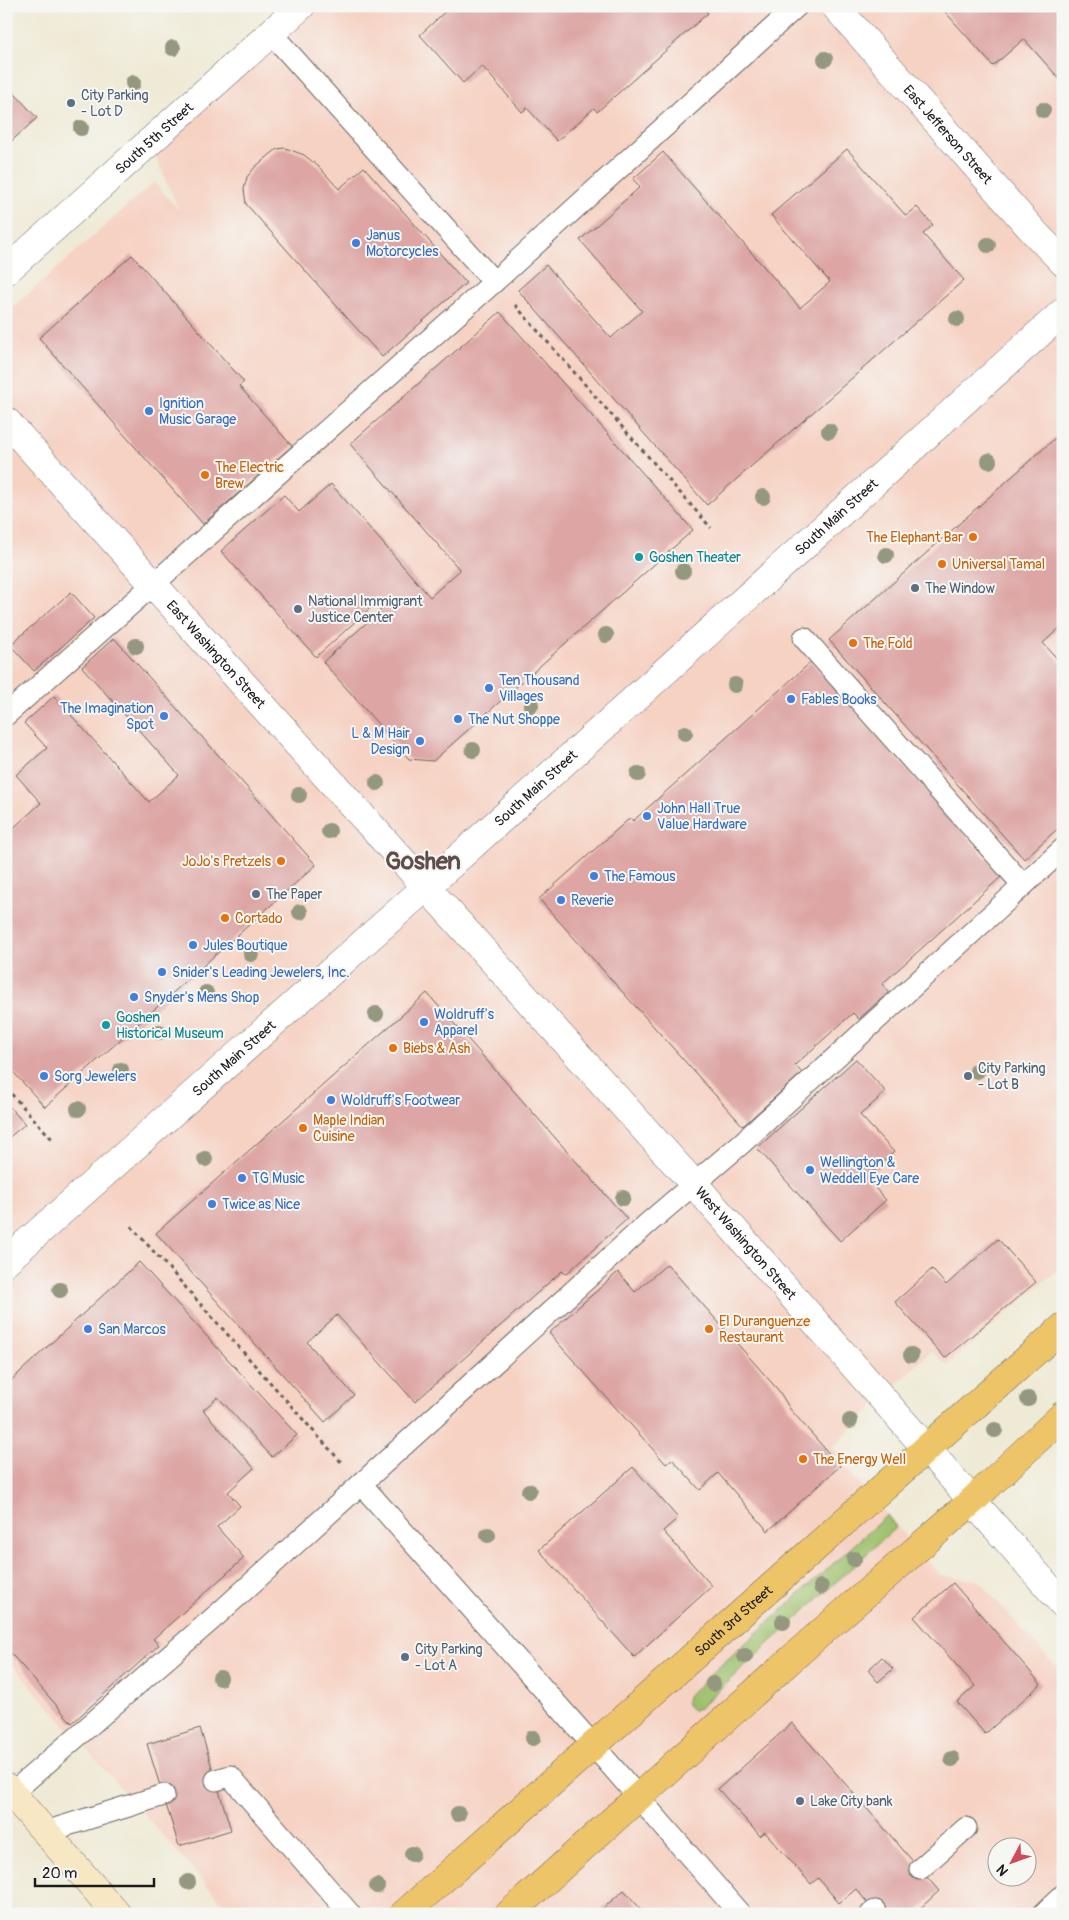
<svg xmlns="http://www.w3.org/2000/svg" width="1069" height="1920" viewBox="0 0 1069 1920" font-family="Pangolin,sans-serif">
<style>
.built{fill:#f6d2c3;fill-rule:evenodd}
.green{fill:#9cc06a;stroke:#5c6e43}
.building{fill:#dda6a4}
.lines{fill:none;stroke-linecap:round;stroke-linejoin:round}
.service-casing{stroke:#66645d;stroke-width:23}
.minor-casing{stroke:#66645d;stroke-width:29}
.tertiary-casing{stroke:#66645d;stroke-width:29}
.secondary-casing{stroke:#66645d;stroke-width:29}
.primary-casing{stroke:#66645d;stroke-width:29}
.path{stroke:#66645d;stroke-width:3;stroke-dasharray:4 4;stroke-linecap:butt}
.service{stroke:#fff;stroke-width:21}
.minor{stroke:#fff;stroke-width:28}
.tertiary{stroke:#fff;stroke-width:28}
.secondary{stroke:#f8e7c3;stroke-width:28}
.primary{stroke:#eec469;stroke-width:28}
.tree{fill:#94987e}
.service-dot{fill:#5c6f8a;stroke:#f6f6f2;stroke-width:2}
.shop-dot{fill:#3f7fe0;stroke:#f6f6f2;stroke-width:2}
.food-dot{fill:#e8710a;stroke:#f6f6f2;stroke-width:2}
.culture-dot{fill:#0f9aa8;stroke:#f6f6f2;stroke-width:2}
.labels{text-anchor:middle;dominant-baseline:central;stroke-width:4;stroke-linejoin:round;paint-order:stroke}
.service-label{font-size:14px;fill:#4e5e75;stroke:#f6f6f2;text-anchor:start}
.street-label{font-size:14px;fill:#1c1c1c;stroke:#f6f6f2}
.shop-label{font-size:14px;fill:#366cbe;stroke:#f6f6f2;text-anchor:start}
.food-label{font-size:14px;fill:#c56008;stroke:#f6f6f2;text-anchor:start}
.culture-label{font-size:14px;fill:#0d838f;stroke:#f6f6f2;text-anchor:start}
.town-label{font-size:24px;font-weight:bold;fill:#604c4c;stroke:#f6f6f2}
</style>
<rect width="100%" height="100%" fill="#f6f6f2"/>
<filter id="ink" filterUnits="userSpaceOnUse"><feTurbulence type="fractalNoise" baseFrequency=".02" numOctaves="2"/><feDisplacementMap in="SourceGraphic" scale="10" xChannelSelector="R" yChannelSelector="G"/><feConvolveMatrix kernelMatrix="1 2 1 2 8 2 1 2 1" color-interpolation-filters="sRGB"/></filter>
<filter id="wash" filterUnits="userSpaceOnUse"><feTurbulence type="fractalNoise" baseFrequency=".0096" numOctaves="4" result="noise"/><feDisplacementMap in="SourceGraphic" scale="20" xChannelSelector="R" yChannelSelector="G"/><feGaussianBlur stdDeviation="1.12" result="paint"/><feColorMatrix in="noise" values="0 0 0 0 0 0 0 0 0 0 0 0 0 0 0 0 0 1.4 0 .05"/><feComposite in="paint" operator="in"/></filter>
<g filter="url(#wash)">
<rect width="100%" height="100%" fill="#efead5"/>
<path class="built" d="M 301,6 L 1063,6 L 1063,1265 L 947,1365 L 931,1351 L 833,1447 L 844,1465 L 940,1575 L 979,1581 L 1055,1666 L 1063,1667 L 1063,1914 L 232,1914 L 6,1658 L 6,314 L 154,182 L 179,210 L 149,143 ZM 996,1848 L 1026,1848 L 1026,1878 L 996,1878 Z"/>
<path class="green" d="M 887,1515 L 896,1527 L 699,1708 L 693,1710 C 687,1706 685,1703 687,1696 Z"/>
<g id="blocks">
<g class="building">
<path d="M 451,6 L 701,6 L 708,13 L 597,112 L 594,108 L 557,141 L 527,108 L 522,112 L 482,66 L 463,83 L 420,35 Z"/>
<path d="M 940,6 L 1063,6 L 1063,83 L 1024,39 L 993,66 Z"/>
<path d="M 6,84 L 37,118 L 6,146 Z"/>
<path d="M 285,148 L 304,155 L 318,166 L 339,189 L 364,167 L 466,283 L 382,357 L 246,204 L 244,189 L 247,177 L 255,167 L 277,149 Z"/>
<path d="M 847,149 L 906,216 L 917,207 L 933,225 L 923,234 L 964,280 L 707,505 L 518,290 L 546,265 L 611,338 L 642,311 L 580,240 L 640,187 L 633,179 L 663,152 L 800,308 L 830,282 L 771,215 Z"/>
<path d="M 132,255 L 244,382 L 239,386 L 292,446 L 203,524 L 39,338 Z"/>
<path d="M 500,312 L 693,530 L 433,761 L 409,759 L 323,662 L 384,607 L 378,601 L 316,657 L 221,551 L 284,495 L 299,512 L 331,484 L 430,597 L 460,570 L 350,444 Z"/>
<path d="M 1063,431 L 1063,625 L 1043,643 L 1063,665 L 1063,824 L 1024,859 L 829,640 Z"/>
<path d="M 71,592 L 94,618 L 34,671 L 10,645 Z"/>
<path d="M 114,638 L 316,865 L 45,1107 L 6,1064 L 6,827 L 10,831 L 41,803 L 16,775 L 47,748 L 24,723 L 54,696 L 149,802 L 179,775 L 82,667 Z"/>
<path d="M 811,662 L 1002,876 L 882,984 L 889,992 L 859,1019 L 853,1013 L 795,1065 L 802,1073 L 743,1126 L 539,899 L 630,818 L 633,821 Z"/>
<path d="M 427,993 L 627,1219 L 566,1274 L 562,1271 L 415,1402 L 337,1315 L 307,1342 L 354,1395 L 325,1422 L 156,1233 Z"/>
<path d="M 856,1059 L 886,1092 L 860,1115 L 894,1152 L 866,1178 L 886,1200 L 840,1241 L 757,1148 Z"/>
<path d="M 6,1103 L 25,1124 L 6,1140 Z"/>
<path d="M 998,1239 L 1036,1282 L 945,1358 L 895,1302 L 932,1269 L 946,1285 Z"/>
<path d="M 139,1262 L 297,1435 L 272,1457 L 218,1397 L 203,1410 L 254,1468 L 228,1492 L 240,1506 L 217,1527 L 244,1558 L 153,1639 L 159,1645 L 72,1723 L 6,1648 L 6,1385 Z"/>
<path d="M 667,1264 L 779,1391 L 790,1409 L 840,1466 L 768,1531 L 718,1473 L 700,1490 L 672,1459 L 666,1464 L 549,1333 L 618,1272 L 635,1292 Z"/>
<path d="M 633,1467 L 678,1518 L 663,1531 L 712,1586 L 634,1657 L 539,1550 Z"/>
<path d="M 953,1583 L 1041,1684 L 985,1734 L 957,1702 L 975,1686 L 914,1617 Z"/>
<path d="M 882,1657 L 893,1669 L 878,1682 L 868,1670 Z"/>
<path d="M 792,1723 L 939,1891 L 914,1914 L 877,1914 L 856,1889 L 839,1903 L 818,1878 L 811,1884 L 765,1832 L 760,1836 L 718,1789 Z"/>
<path d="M 200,1728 L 231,1830 L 179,1846 L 147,1744 Z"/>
<path d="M 624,1890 L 645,1914 L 597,1914 L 617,1896 Z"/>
</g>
</g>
</g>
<g filter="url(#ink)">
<use href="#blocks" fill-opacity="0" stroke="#66645d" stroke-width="1"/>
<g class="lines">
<defs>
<g id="service">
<path d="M 271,33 L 494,282"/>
<path d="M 804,638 L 1023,885"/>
<path d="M 6,715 L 494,282 L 797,6"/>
<path d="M 361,1484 L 593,1745 L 740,1914"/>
<path d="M 216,1780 L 230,1776 L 350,1914"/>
<path d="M 12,1793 L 218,1614 L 647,1224 L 742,1143 L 1063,849"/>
<path d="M 45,1832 L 164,1795"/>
<path d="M 920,1869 L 966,1828"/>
<path d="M 871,1914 L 875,1911"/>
<path d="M 1043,1914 L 1063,1895"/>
</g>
<g id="minor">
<path id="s1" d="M 835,6 L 1035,233 L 1063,262"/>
<path id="s2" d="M 6,271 L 301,6"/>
<path id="s3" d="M 6,421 L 694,1184 L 1063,1604"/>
</g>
<g id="tertiary">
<path id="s4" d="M 6,1261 L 425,888 L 1063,312"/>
</g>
<path id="secondary" d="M 6,1787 L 117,1914"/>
<g id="primary">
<path id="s5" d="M 404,1914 L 1063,1327"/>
<path d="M 509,1914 L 808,1644 L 971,1502 L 1063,1415"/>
</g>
</defs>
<use href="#service" class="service-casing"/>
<use href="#minor" class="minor-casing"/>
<use href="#tertiary" class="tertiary-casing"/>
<use href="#secondary" class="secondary-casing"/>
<use href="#primary" class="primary-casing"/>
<g class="path">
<path d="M 515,305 L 711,528"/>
<path d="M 6,1088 L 53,1140"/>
<path d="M 131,1226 L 341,1462"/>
</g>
<use href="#service" class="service"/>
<use href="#minor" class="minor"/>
<use href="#tertiary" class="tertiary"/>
<use href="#secondary" class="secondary"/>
<use href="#primary" class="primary"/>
</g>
<g class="tree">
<circle cx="173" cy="48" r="8"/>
<circle cx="825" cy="59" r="8"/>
<circle cx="133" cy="83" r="8"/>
<circle cx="1043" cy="110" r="8"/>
<circle cx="81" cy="128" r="8"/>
<circle cx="988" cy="245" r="8"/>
<circle cx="957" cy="319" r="8"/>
<circle cx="829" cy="431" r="8"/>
<circle cx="989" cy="461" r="8"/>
<circle cx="763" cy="497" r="8"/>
<circle cx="886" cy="555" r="8"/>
<circle cx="683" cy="571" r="8"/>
<circle cx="606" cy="635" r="8"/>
<circle cx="136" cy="646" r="8"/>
<circle cx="735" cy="685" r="8"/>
<circle cx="531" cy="705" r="8"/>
<circle cx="685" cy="733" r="8"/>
<circle cx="473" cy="750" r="8"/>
<circle cx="638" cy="774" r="8"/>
<circle cx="377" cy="783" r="8"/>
<circle cx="299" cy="795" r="8"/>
<circle cx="329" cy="831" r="8"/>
<circle cx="300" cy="912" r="8"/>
<circle cx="251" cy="954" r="8"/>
<circle cx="206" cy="993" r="8"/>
<circle cx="376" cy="1014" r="8"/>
<circle cx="159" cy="1032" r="8"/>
<circle cx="121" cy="1070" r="8"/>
<circle cx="977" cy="1071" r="8"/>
<circle cx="78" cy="1109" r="8"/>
<circle cx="205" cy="1159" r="8"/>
<circle cx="623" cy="1198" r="8"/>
<circle cx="60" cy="1290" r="8"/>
<circle cx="911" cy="1355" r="8"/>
<circle cx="1028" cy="1399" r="8"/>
<circle cx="850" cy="1421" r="8"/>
<circle cx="995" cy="1430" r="8"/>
<circle cx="529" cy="1491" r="8"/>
<circle cx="488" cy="1535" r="8"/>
<circle cx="854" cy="1559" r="8"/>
<circle cx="821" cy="1587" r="8"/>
<circle cx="783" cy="1622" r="8"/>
<circle cx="745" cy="1656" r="8"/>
<circle cx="220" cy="1678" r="8"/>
<circle cx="713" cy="1684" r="8"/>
<circle cx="533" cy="1738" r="8"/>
<circle cx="952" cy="1759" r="8"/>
<circle cx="458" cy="1814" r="8"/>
<circle cx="412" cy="1854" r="8"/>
<circle cx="188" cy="1882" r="8"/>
<circle cx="377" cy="1886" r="8"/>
</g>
</g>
<g class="service-dot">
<circle cx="71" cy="103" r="5"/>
<circle cx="915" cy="588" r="5"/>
<circle cx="298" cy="609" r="5"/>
<circle cx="256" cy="894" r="5"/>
<circle cx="968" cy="1076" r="5"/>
<circle cx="405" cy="1657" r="5"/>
<circle cx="800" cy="1801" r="5"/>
</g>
<g class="shop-dot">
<circle cx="356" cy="243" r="5"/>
<circle cx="149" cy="411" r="5"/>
<circle cx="489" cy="688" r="5"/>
<circle cx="791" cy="699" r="5"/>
<circle cx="164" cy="716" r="5"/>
<circle cx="458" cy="719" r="5"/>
<circle cx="420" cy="741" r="5"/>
<circle cx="647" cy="816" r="5"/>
<circle cx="594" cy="876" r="5"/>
<circle cx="561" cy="900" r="5"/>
<circle cx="193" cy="945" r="5"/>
<circle cx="162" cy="972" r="5"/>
<circle cx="134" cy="997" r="5"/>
<circle cx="424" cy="1022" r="5"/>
<circle cx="44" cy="1076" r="5"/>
<circle cx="331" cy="1100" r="5"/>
<circle cx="810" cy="1170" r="5"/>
<circle cx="242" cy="1178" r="5"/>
<circle cx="212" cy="1204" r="5"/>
<circle cx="88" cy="1329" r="5"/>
</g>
<g class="food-dot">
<circle cx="205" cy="475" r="5"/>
<circle cx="973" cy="537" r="5"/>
<circle cx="942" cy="564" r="5"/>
<circle cx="853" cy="643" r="5"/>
<circle cx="281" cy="861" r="5"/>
<circle cx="225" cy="918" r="5"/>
<circle cx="393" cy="1048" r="5"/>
<circle cx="303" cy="1128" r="5"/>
<circle cx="709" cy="1329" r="5"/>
<circle cx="803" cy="1459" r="5"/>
</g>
<g class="culture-dot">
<circle cx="639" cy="557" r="5"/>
<circle cx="106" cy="1025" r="5"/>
</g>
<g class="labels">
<g class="service-label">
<text x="81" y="95">City Parking<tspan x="81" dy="16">- Lot D</tspan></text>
<text x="925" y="588">The Window</text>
<text x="308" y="601">National Immigrant<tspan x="308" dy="16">Justice Center</tspan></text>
<text x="266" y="894">The Paper</text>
<text x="978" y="1068">City Parking<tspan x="978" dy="16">- Lot B</tspan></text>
<text x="415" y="1649">City Parking<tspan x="415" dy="16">- Lot A</tspan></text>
<text x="810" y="1801">Lake City bank</text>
</g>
<g class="street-label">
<text stroke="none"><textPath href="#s1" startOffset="171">East Jefferson Street</textPath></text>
<text stroke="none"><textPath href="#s2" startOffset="199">South 5th Street</textPath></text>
<text stroke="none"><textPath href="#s4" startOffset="1115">South Main Street</textPath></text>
<text stroke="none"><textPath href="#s3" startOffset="314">East Washington Street</textPath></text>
<text stroke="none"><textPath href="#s4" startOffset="710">South Main Street</textPath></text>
<text stroke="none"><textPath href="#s4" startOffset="305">South Main Street</textPath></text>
<text stroke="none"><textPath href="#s3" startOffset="1106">West Washington Street</textPath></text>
<text stroke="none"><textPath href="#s5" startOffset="441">South 3rd Street</textPath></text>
</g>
<g class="shop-label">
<text x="366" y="235">Janus<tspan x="366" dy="16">Motorcycles</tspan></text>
<text x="159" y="403">Ignition<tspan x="159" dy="16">Music Garage</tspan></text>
<text x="499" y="680">Ten Thousand<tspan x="499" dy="16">Villages</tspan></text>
<text x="801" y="699">Fables Books</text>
<text x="154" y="708" text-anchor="end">The Imagination<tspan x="154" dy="16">Spot</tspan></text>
<text x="468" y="719">The Nut Shoppe</text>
<text x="410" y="733" text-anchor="end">L &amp; M Hair<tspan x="410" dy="16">Design</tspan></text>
<text x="657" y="808">John Hall True<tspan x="657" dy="16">Value Hardware</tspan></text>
<text x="604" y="876">The Famous</text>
<text x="571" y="900">Reverie</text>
<text x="203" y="945">Jules Boutique</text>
<text x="172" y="972">Snider's Leading Jewelers, Inc.</text>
<text x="144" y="997">Snyder's Mens Shop</text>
<text x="434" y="1014">Woldruff's<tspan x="434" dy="16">Apparel</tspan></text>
<text x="54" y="1076">Sorg Jewelers</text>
<text x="341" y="1100">Woldruff's Footwear</text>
<text x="820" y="1162">Wellington &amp;<tspan x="820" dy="16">Weddell Eye Care</tspan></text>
<text x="252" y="1178">TG Music</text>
<text x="222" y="1204">Twice as Nice</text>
<text x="98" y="1329">San Marcos</text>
</g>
<g class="food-label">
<text x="215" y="467">The Electric<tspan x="215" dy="16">Brew</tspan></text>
<text x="963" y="537" text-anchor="end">The Elephant Bar</text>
<text x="952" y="564">Universal Tamal</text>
<text x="863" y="643">The Fold</text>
<text x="271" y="861" text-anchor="end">JoJo's Pretzels</text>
<text x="235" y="918">Cortado</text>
<text x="403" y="1048">Biebs &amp; Ash</text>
<text x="313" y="1120">Maple Indian<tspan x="313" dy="16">Cuisine</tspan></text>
<text x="719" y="1321">El Duranguenze<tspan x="719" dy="16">Restaurant</tspan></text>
<text x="813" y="1459">The Energy Well</text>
</g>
<g class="culture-label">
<text x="649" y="557">Goshen Theater</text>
<text x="116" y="1017">Goshen<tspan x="116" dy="16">Historical Museum</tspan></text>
</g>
<g class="town-label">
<text x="423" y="861">Goshen</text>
</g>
</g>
<rect width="1069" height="1920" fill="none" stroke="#f6f6f2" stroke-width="25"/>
<g transform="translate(1012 1862) rotate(229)"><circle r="24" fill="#f6f6f2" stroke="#9f9f9c"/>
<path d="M0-4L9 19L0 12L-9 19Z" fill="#d1495b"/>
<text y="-8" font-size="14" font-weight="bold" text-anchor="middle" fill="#1c1c1c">N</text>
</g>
<path d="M35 1878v8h119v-8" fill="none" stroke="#1c1c1c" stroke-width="2.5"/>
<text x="42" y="1878" font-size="15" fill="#1c1c1c" stroke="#f6f6f2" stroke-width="4" paint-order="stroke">20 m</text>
</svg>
